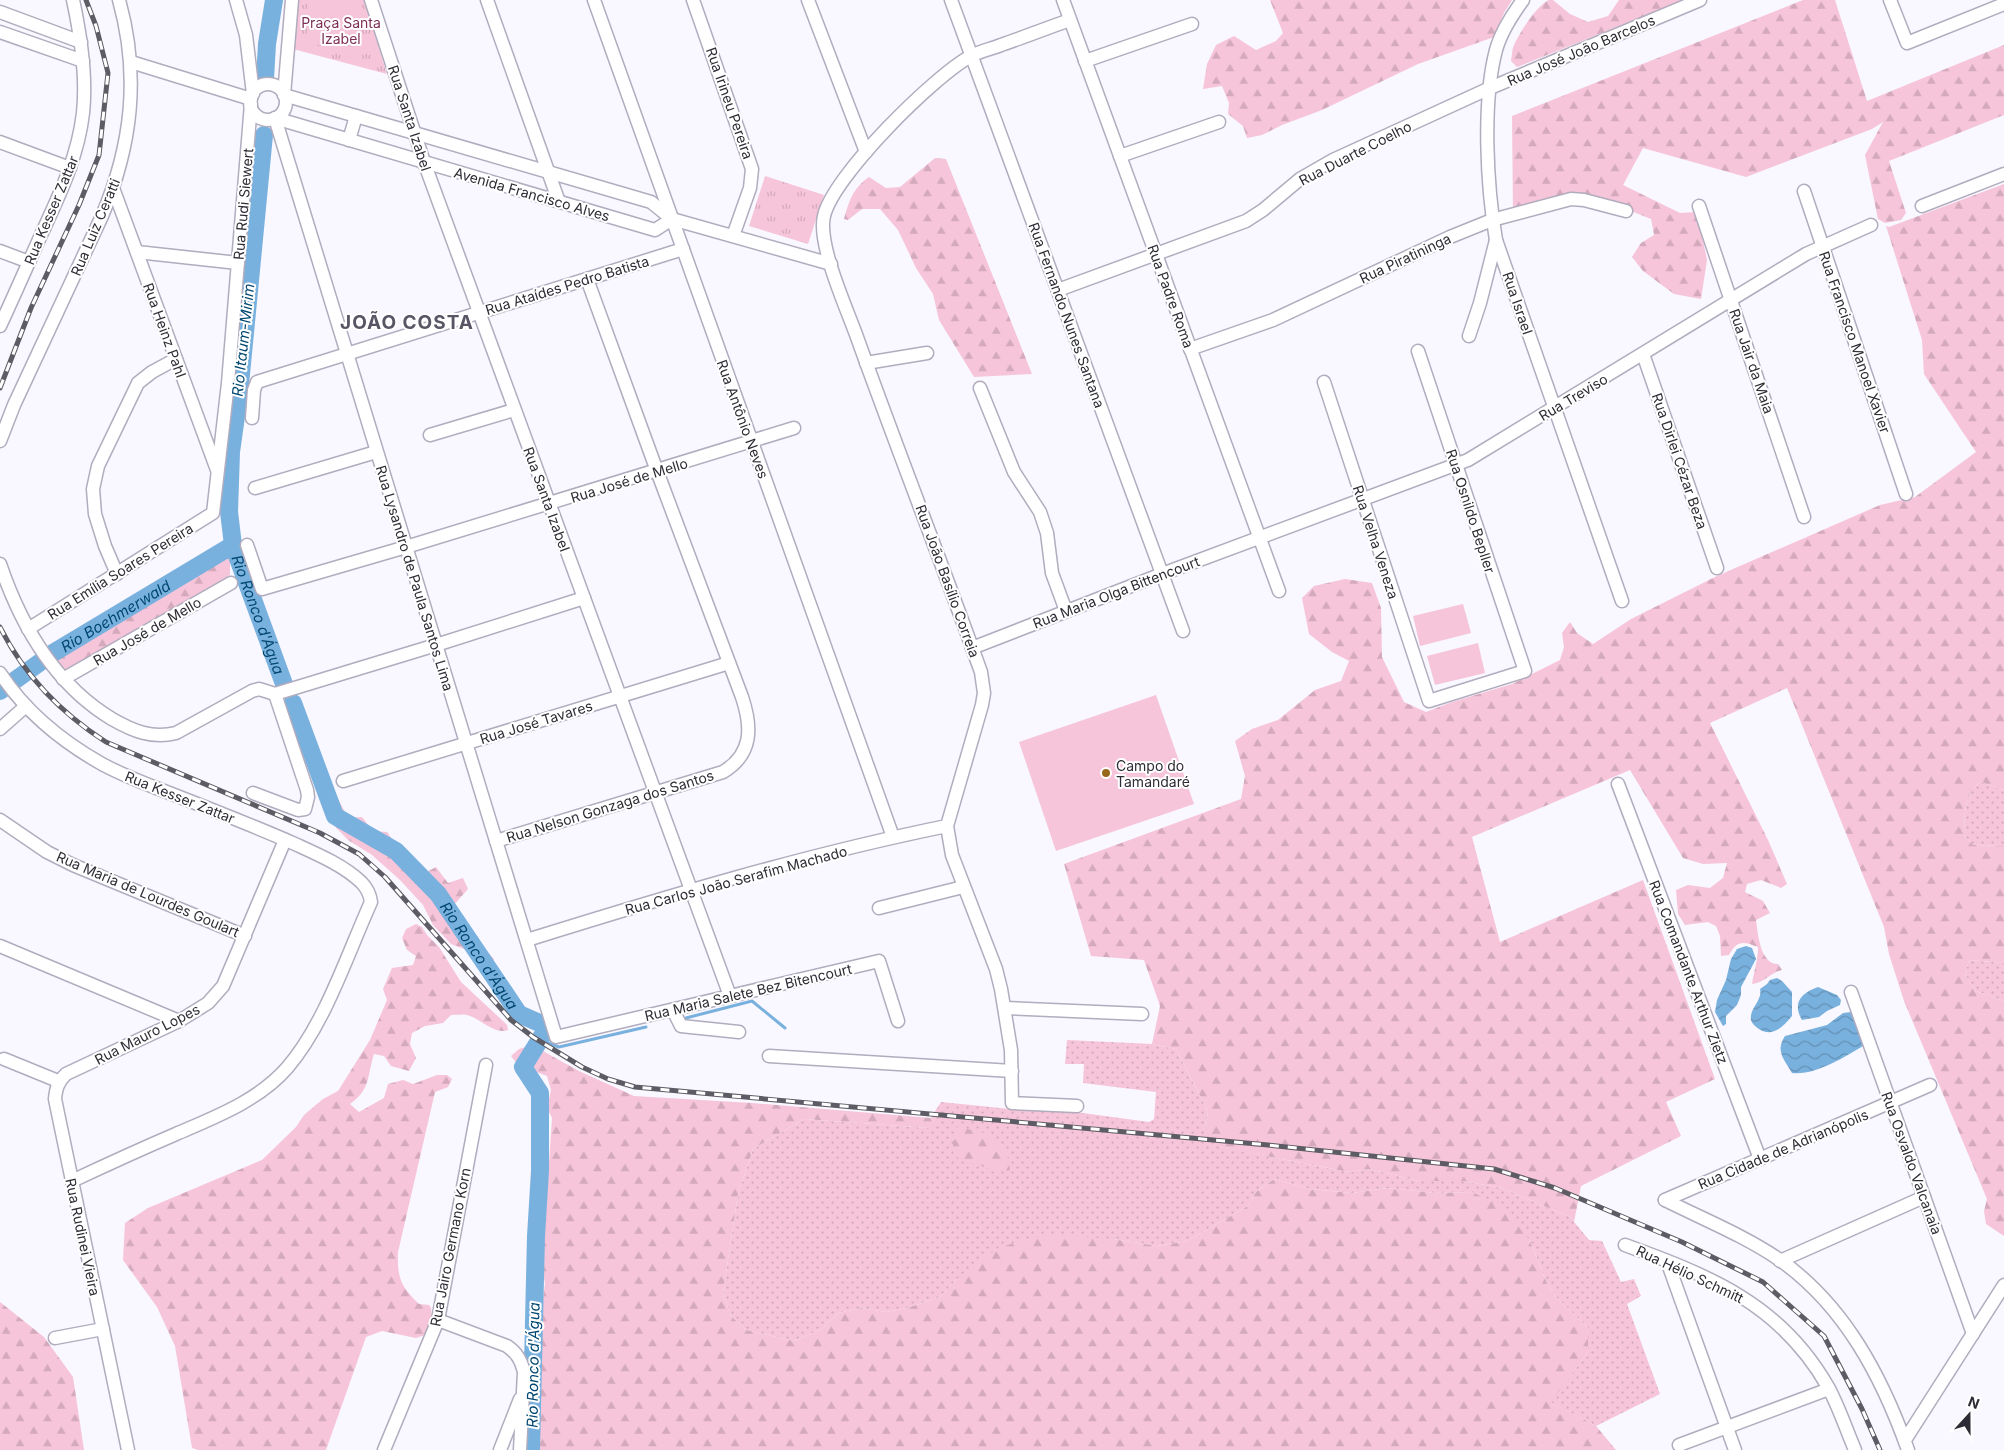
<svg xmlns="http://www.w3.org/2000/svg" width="2004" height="1450" viewBox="0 0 2004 1450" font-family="Inter,sans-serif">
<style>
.grass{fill:url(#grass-dots)}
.forest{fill:url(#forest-firs)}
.park{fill:url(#park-tufts)}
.pitch{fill:#f6c5d9}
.water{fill:url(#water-waves)}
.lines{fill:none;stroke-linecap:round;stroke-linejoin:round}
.stream{stroke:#79b1de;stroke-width:3}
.river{stroke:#79b1de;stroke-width:18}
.minor-casing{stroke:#b1acbe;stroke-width:15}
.minor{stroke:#fff;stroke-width:12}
.rail-casing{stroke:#5d5b63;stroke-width:5}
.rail{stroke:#fff;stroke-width:3;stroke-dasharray:9;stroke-linecap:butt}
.poi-dot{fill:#98671a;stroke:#fff;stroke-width:2}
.labels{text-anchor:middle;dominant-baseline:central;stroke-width:4;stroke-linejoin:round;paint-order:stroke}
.park-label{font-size:14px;fill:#7e2f57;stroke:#fff}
.street-label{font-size:14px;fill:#2e2c34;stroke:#fff}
.poi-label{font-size:14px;fill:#2e2c34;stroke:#fff;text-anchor:start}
.water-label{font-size:15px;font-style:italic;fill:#004771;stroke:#fff}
.district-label{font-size:19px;font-weight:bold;letter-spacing:1px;fill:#595565;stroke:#fff}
</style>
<defs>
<pattern id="grass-dots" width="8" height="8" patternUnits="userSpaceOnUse" patternTransform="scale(1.25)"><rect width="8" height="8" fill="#f6c5d9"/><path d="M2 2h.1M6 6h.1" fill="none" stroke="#d3a9bb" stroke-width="1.8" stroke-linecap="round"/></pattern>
<pattern id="forest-firs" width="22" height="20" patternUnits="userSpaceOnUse" patternTransform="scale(1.25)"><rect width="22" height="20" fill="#f6c5d9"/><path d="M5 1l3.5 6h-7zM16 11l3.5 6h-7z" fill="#d3a9bb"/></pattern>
<pattern id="park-tufts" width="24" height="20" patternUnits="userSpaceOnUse" patternTransform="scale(1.25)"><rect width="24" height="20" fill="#f6c5d9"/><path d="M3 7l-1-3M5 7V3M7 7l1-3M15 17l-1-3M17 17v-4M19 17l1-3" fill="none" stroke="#d3a9bb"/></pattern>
<pattern id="water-waves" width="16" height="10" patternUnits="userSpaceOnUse" patternTransform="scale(1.25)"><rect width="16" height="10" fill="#79b1de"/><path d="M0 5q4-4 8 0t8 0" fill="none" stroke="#6490b5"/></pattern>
</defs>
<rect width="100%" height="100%" fill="#f9f7ff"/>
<g class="grass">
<path d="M 1981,782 L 2004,790 L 2004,857 L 2002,846 L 1973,845 L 1964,835 C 1965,817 1963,792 1981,782 Z"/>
<path d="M 1969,960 L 2004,963 L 2004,1001 L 1976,991 L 1965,975 Z"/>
<path d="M 1067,1040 L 1152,1044 L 1176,1049 L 1208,1111 L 1206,1126 L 1220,1147 L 1349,1172 L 1369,1169 L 1419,1181 L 1463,1181 L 1502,1188 L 1570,1217 L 1589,1240 L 1602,1241 L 1621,1282 L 1634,1279 L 1641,1296 L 1627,1304 L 1660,1394 L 1596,1426 L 1550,1402 L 1588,1352 L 1588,1328 L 1556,1297 L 1547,1283 L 1530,1241 L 1472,1192 L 1435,1193 L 1388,1188 L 1352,1193 L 1309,1189 L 1274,1179 L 1256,1192 L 1248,1206 L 1187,1241 L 1157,1246 L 1113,1239 L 957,1279 L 940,1297 L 907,1308 L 886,1312 L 861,1308 L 838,1313 L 822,1329 L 794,1341 L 746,1330 L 731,1316 L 723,1293 L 738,1194 L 753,1149 L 804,1119 L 928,1128 L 935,1121 L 931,1118 L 941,1102 L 1010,1109 L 1046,1108 L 1149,1122 L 1154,1119 L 1156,1092 L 1083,1083 L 1084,1064 L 1065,1064 Z"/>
</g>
<g class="forest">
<path d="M 1270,0 L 1512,0 L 1504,13 L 1494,37 L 1418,64 L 1322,110 L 1282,125 L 1262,135 L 1247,138 L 1243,126 L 1228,114 L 1229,103 L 1222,86 L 1203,89 L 1207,64 L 1216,45 L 1234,36 L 1256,50 L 1276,41 L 1283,33 Z"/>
<path d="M 1549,0 L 1553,0 L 1570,14 L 1588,22 L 1608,16 L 1619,0 L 1684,0 L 1517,67 L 1511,61 C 1512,56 1512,49 1514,45 C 1520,32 1537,5 1549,0 Z"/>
<path d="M 1803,0 L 1835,0 L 1867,101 L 2004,45 L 2004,115 L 1889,161 L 1906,213 L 1901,220 L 1885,223 L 1878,219 L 1865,155 L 1883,122 L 1872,129 L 1746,177 L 1643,148 L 1623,185 L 1680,213 L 1697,212 L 1707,260 L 1701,299 L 1674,294 L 1643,271 L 1632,257 L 1641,243 L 1654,235 L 1651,219 L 1626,209 L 1583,197 L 1513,213 L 1512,116 Z"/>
<path d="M 935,158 L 946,159 L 1032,374 L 974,377 L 939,320 L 933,294 L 916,268 L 898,230 L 880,209 L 862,209 L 848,220 L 844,219 C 849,201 853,188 869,177 L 886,188 L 900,187 Z"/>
<path d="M 2004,184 L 2004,790 L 1981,782 C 1963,792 1965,817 1964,835 L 1973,845 L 2003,846 L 2004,857 L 2004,963 L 1969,960 L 1965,975 L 1976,991 L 2004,1001 L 2004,1236 L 1986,1224 L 1984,1211 L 1987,1199 L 1904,1001 L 1889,954 L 1884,927 L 1787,688 L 1710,723 L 1768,840 L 1787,884 L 1781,888 L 1761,880 L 1747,884 L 1745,892 L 1763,901 L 1770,913 L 1756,920 C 1758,934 1760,964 1778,964 L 1782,970 C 1770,973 1764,983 1752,984 C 1754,971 1758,960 1758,947 C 1743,941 1737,940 1729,955 L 1721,956 L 1720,936 L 1716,926 L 1708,922 L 1685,925 L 1678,914 L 1676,890 L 1688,885 L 1710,888 L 1723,878 L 1727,863 L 1703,864 L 1683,858 L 1630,770 L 1472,837 L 1500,942 L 1643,880 L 1715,1079 L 1666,1102 L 1681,1136 L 1581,1186 L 1574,1222 L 1570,1217 L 1502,1188 L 1463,1181 L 1419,1181 L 1369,1169 L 1349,1172 L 1219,1147 L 1206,1126 L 1208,1111 L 1176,1049 L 1152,1044 L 1160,1006 L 1144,960 L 1091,956 L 1064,864 L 1241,799 L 1245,776 L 1235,741 L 1252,729 L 1278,720 L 1315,690 L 1341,681 L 1349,661 L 1332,652 L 1309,634 L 1302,598 L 1314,586 L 1345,579 L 1372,583 L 1381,608 L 1382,657 L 1404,702 L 1426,712 L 1452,702 L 1512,684 L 1560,660 L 1564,647 L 1562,633 L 1570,622 L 1577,633 L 1593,644 L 1631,619 L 1717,576 L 1880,505 L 1915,497 L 1976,452 L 1924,374 L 1922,340 L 1886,226 L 1889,227 Z"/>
<path d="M 210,552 L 230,558 L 230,575 L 72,671 C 59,670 55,658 49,648 L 51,644 Z"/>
<path d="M 290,711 L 300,712 L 319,762 L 348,818 L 362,817 L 373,831 L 387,832 L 408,861 L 423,874 L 436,867 L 448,883 L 463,878 L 468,889 L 453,906 L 460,921 L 469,926 L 473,936 L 494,959 L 491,966 L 480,964 L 469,951 L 451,944 L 433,925 L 423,905 L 400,880 L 372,855 L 348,840 L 327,818 L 314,784 Z"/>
<path d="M 416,924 L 422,927 L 427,935 L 439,947 L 461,982 L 503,1021 L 507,1025 L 508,1030 C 494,1035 480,1018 467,1015 C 462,1014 456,1015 451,1015 L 443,1023 L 425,1026 L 412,1033 L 410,1044 L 416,1058 L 409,1071 L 391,1066 L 384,1056 L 374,1054 C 367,1076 371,1089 350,1104 L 359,1112 L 384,1098 L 388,1084 L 403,1080 L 413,1084 L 437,1075 L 447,1075 L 452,1079 L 448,1087 L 435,1092 L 398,1252 C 397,1278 401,1287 419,1304 L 429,1305 L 431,1308 L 432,1321 L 425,1335 L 416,1338 L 382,1331 L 366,1337 L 326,1450 L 198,1450 L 192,1448 L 175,1346 L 157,1307 L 123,1260 L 125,1223 L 148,1208 L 262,1160 L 296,1127 L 304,1115 L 323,1099 L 338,1091 L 370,1040 L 387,1000 L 383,989 L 392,968 L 413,965 L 416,956 L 407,950 L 402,938 L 406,929 Z"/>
<path d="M 532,1045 L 579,1071 L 634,1096 L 752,1103 L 931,1118 L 935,1121 L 935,1127 L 928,1128 L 804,1119 L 753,1149 L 738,1194 L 723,1293 L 731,1316 L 746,1330 L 794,1341 L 822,1329 L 838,1313 L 861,1308 L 886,1312 L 907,1308 L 940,1297 L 957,1279 L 998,1248 L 1030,1238 L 1053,1235 L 1113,1239 L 1157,1246 L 1187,1241 L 1248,1206 L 1256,1192 L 1274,1179 L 1309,1189 L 1352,1193 L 1388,1188 L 1435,1193 L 1472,1192 L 1507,1209 L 1530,1241 L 1547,1283 L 1556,1297 L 1588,1328 L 1588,1352 L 1551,1402 L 1596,1426 L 1616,1450 L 527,1450 L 536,1434 L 534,1385 L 535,1361 L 545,1283 L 542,1269 L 552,1118 L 547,1108 L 551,1090 L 547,1076 L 518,1065 L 511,1056 L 519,1049 Z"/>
<path d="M 957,1127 C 989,1134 1006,1133 1010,1170 L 997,1172 L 979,1165 L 962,1161 L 953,1153 L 953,1136 Z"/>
<path d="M 0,1302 L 44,1337 L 73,1377 L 84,1450 L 0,1450 Z"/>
</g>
<g class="park">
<path d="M 299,0 L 364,0 L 387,74 L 293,49 Z"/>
<path d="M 765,176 L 824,195 L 808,244 L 749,226 Z"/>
</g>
<g class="pitch">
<path d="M 309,0 L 346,0 L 344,46 L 306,44 Z"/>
<path d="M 1463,604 L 1471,633 L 1420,646 L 1413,616 Z"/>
<path d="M 1478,643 L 1485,673 L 1435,685 L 1427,656 Z"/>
<path d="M 1156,695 L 1194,804 L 1056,851 L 1019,742 Z"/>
</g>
<g class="water">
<path d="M 1746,946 L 1752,948 L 1756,959 L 1741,987 L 1741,995 L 1737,1005 L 1726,1016 L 1726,1024 L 1723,1026 L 1715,1012 L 1717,1000 L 1726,980 L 1731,959 L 1737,949 Z"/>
<path d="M 1777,978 L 1782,981 L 1792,992 L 1792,1016 C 1783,1027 1772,1038 1759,1029 C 1756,1027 1752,1024 1751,1020 C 1749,1008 1763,1000 1760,989 L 1767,984 L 1770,980 Z"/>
<path d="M 1818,987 L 1837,995 L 1841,1000 L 1840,1005 L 1827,1011 L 1819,1017 L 1802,1020 C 1792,1003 1801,993 1818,987 Z"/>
<path d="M 1851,1012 L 1863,1040 L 1863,1046 C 1845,1057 1814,1076 1792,1073 C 1784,1059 1775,1051 1785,1036 L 1827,1025 L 1843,1013 Z"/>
</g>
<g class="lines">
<g class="stream">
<path d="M 686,1018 L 752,1001 L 785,1028"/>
<path d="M 544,1033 L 548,1043 L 559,1047 L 646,1027"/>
</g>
<g class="river">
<path d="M 265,79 L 267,44 L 274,0"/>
<path id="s1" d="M 264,135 L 239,395 L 231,452 L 229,512 L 233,545 L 284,684"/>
<path id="s2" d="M 0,691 L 53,653 L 233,545"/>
<path id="s3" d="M 293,703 L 335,816 L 396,851 L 438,894 L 519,1014 L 544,1025 L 544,1033 L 523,1067 L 540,1093 L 540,1171 L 536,1236 L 531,1450"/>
</g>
<defs>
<g id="minor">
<path d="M 236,0 L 246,35 L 253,94"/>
<path d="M 292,0 L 284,95 L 651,202 L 672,219 L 831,264"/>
<path d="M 371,0 L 424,162 L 730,996"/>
<path d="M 487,0 L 559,202"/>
<path d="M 594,0 L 893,837"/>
<path d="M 693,0 L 752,169 L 750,188 L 733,236"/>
<path d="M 808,0 L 866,152"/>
<path d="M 951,0 L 1183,631"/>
<path d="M 1063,0 L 1279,591"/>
<path d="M 1523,0 C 1512,15 1501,32 1496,50 C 1482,103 1487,187 1496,240 L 1622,601"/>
<path d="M 1890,0 L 1907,43 L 2004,4"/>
<path d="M 0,12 L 81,42"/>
<path d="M 1070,20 C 1047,28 1024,37 1001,45 C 991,49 980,51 971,56 C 934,76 833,176 824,216 C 817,245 848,311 858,340 C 898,451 941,561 981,672 L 984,693 L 982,705 L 947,826 L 952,855 L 996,969 L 1001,989 L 1011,1050 L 1012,1103 L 1077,1106"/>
<path d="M 0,32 L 83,61"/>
<path d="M 1085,61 L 1192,24"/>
<path d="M 131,62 L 251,99"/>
<circle cx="268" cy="102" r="18"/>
<path d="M 275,118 L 556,1037 L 879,961 L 898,1021"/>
<path d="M 275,118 L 655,230 L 672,219"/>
<path d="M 349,140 L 356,116"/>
<path d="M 0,142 L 70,168"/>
<path d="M 1120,156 L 1219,122"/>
<path d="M 113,188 L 217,470"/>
<path d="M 1804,191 L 1906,494"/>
<path d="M 1699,206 L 1804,517"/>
<path d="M 1922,206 L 2004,174"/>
<path d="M 0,251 L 29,262"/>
<path d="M 137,252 L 238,263"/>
<path d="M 1058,290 L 1246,221 L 1263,210 L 1300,179 L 1333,160 L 1490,88 L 1700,0"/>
<path d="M 0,326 C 14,296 27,266 41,235 C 59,196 78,157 83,113 C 87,76 81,37 73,0"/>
<path d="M 1469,336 L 1480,303 L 1496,240"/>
<path d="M 1190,349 L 1273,320 L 1450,237 L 1492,220 L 1571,199 L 1584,200 L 1626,211"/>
<path d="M 1643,354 L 1717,568"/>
<path d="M 866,363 L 927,353"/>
<path d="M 1324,382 L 1429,701 L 1525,671 L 1418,351"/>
<path d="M 980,388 L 1014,472 L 1040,512 L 1047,533 L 1052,573 L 1066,611"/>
<path d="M 252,418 L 254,390 L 257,382 L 683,249"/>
<path d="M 430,435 L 514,410"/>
<path d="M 0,441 L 14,405 L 102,216 C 132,145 140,75 119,0"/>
<path d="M 255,488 L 376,452"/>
<path d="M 247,545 L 262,589 L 406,547 L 794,428"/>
<path d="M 0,564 C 21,626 54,684 112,719 C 133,731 152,739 176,733 L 252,691 L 259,689 L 275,694"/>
<path d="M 117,574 L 105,546 L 95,514 L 93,489 L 98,466 L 138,383 L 152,372 L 176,359"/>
<path d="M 28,629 L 213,513 L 228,383 L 251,104"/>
<path d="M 972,648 L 1162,574 L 1468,460 L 1806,254 L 1871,225"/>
<path d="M 0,673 C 25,711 63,742 102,764 C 124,776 148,785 172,794 C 213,810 254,826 295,844 C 317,854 343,865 361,882 C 367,888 370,894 371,902 C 347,955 325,1024 287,1068 C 258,1101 215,1117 176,1134 C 141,1149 106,1165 72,1181"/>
<path d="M 63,679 L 231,583"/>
<path d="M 275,694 L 436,645 L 584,598"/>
<path d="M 0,729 L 26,706"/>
<path d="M 343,781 L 729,663"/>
<path d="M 1618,784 L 1760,1159"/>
<path d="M 253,793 L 298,810 L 305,809 L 308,797 L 307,790 L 275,694"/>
<path d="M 0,820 L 47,852 L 73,865 L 245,936"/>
<path d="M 496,841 L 723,772 C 753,754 752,727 742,697 L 657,471 L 587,279"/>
<path d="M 879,908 L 963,887"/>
<path d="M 527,940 C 665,897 804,855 947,826"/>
<path d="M 0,946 L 179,1021"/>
<path d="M 1851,992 L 1973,1334"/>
<path d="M 1005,1008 L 1142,1014"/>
<path d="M 673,1010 L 681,1026 L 739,1032"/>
<path d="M 769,1056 L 1012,1071"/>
<path d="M 4,1059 L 58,1081"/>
<path d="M 1665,1200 C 1703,1219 1745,1236 1780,1260 C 1845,1306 1882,1377 1908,1450"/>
<path d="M 1665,1200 L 1930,1085"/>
<path d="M 1625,1245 C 1710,1276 1781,1304 1828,1387 C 1839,1407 1846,1429 1855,1450"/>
<path d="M 1667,1261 L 1735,1450"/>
<path d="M 1780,1261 L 1924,1197"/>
<path d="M 438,1320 L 507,1346 C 517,1353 521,1360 524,1372 L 520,1450"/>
<path d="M 55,1338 L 103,1329"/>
<path d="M 1905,1440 L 2004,1285"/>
<path d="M 1679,1445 L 1829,1389"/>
<path d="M 128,1450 L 55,1099 C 56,1088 58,1082 66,1074 L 179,1021 L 208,1003 L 223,986 L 285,840"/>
<path d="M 384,1450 L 438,1320 L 486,1065"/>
<path d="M 500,1450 L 520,1399"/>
</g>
</defs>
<use href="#minor" class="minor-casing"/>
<use href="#minor" class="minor"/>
<defs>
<g id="rail">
<path d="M 0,388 L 31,308 L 79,205 L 99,155 L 108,73 L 96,26 L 86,0"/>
<path d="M 0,627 C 24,675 61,713 106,742 L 320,833 L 359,854 L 385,877 L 511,1020 L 533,1037 L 582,1067 L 608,1079 L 635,1087 L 1268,1145 L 1494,1169 L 1555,1188 L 1682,1242 L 1763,1282 L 1824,1336 L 1862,1409 L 1880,1450"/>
</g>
</defs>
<use href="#rail" class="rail-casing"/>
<use href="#rail" class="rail"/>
</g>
<circle class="poi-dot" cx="1106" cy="773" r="5"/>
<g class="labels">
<g class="park-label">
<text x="341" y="22">Praça Santa<tspan x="341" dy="16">Izabel</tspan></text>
</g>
<g class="street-label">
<text transform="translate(1581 50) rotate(-23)">Rua José João Barcelos</text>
<text transform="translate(730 103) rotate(71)">Rua Irineu Pereira</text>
<text transform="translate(410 118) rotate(72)">Rua Santa Izabel</text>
<text transform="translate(1355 153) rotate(-27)">Rua Duarte Coelho</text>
<text transform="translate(532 194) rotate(16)">Avenida Francisco Alves</text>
<text transform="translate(243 204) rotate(-85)">Rua Rudi Siewert</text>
<text transform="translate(51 210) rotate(-67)">Rua Kesser Zattar</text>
<text transform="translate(95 227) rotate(-67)">Rua Luiz Ceratti</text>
<text transform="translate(1405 258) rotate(-25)">Rua Piratininga</text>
<text transform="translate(567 285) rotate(-17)">Rua Ataídes Pedro Batista</text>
<text transform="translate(1171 296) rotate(70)">Rua Padre Roma</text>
<text transform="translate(1518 303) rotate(71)">Rua Israel</text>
<text transform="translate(1067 315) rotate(70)">Rua Fernando Nunes Santana</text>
<text transform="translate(165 330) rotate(70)">Rua Heinz Pahl</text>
<text transform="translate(1855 342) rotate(71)">Rua Francisco Manoel Xavier</text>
<text transform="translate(1752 361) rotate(71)">Rua Jair da Maia</text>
<text transform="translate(1573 397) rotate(-31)">Rua Treviso</text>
<text transform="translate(743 419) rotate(70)">Rua Antônio Neves</text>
<text transform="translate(1680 461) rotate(71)">Rua Dirlei Cézar Beza</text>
<text transform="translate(629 480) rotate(-17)">Rua José de Mello</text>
<text transform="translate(547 499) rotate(70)">Rua Santa Izabel</text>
<text transform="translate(1471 511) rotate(72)">Rua Osnildo Bepller</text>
<text transform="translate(1376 542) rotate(72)">Rua Velha Veneza</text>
<text transform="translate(120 571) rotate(-32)">Rua Emília Soares Pereira</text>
<text transform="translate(415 578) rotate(73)">Rua Lysandro de Paula Santos Lima</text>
<text transform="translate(948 581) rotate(70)">Rua João Basílio Correia</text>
<text transform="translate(1116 592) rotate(-21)">Rua Maria Olga Bittencourt</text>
<text transform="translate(147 631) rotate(-30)">Rua José de Mello</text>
<text transform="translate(536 722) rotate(-17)">Rua José Tavares</text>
<text transform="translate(180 797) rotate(22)">Rua Kesser Zattar</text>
<text transform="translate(610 806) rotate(-17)">Rua Nelson Gonzaga dos Santos</text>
<text transform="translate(736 880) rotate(-15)">Rua Carlos João Serafim Machado</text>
<text transform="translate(148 894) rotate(23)">Rua Maria de Lourdes Goulart</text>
<text transform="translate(1689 972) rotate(69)">Rua Comandante Arthur Zietz</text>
<text transform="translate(748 992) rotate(-13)">Rua Maria Salete Bez Bitencourt</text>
<text transform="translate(147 1034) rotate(-27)">Rua Mauro Lopes</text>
<text transform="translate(1783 1149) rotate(-23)">Rua Cidade de Adrianópolis</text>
<text transform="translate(1912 1163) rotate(70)">Rua Osvaldo Valcanaia</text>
<text transform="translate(83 1237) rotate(78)">Rua Rudinei Vieira</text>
<text transform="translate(450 1247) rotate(-79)">Rua Jairo Germano Korn</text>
<text transform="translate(1690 1274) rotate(25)">Rua Hélio Schmitt</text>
</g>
<g class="poi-label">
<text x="1116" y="765">Campo do<tspan x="1116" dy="16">Tamandaré</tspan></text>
</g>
<g class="water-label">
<text transform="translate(243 340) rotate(-84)">Rio Itaum-Mirim</text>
<text stroke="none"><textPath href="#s1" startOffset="486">Rio Ronco d'Água</textPath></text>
<text stroke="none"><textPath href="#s2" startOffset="138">Rio Boehmerwald</textPath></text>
<text stroke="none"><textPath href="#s3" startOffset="325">Rio Ronco d'Água</textPath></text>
<text transform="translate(533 1365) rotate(-89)">Rio Ronco d'Água</text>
</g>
<g class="district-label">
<text x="407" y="322">JOÃO COSTA</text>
</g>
</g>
<g transform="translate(1969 1415) rotate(21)" stroke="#ffffff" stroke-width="4" paint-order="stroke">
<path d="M0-4L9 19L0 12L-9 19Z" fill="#2e2c34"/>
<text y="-8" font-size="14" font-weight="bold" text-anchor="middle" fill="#2e2c34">N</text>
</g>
</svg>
